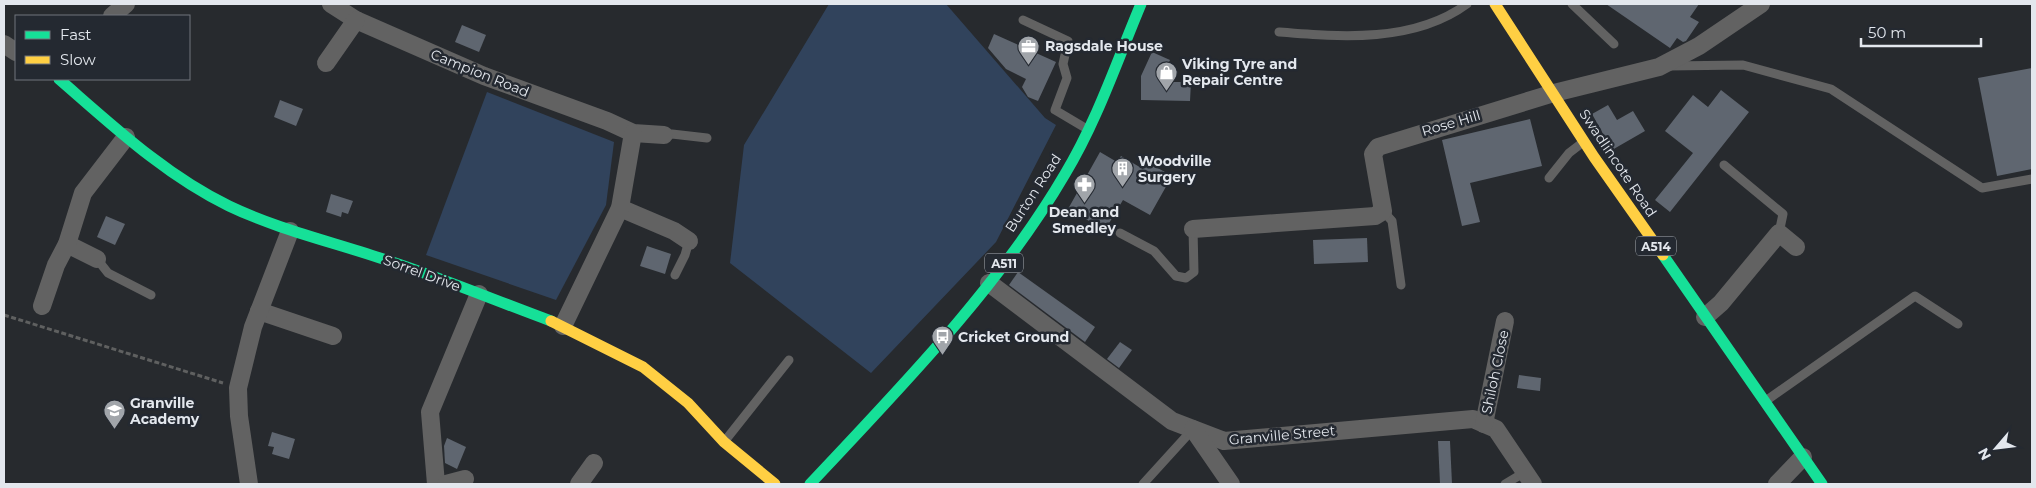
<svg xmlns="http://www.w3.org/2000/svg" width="2036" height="488" viewBox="0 0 2036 488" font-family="Montserrat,sans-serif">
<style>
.green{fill:#31435c}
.building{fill:#5f6670}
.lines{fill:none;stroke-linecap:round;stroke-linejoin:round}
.path{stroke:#5f6060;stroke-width:3;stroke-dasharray:5 2.5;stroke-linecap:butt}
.lane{stroke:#626262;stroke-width:9}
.street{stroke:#626262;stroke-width:18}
.fast{stroke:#16e098;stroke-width:11}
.slow{stroke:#ffcf43;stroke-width:11}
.labels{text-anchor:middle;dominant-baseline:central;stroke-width:5;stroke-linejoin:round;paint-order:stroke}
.shield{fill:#242931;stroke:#aaaeb5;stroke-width:1}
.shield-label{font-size:12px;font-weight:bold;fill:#e3e7ed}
.poi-label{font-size:14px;font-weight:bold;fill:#e3e7ed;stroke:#242931;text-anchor:start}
.street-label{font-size:14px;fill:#e3e7ed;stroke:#242931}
</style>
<rect width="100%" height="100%" fill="#272a2e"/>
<g class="green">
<path d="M 829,4 L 946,4 L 1045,118 L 1056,125 L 996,242 L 871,373 L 730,263 L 744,145 Z"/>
<path d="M 487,92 L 614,142 L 606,205 L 556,300 L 426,255 Z"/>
</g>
<g class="building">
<path d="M 1606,4 L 1699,4 L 1690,17 L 1699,22 L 1686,41 L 1683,42 L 1677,38 L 1670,48 Z"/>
<path d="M 462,25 L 486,35 L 479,52 L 455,42 Z"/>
<path d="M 994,34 L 1056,62 L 1038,101 L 1028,97 L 1022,87 L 1026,79 L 1006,69 L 988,48 Z"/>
<path d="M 1152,52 L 1170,60 L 1160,82 L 1191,82 L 1190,101 L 1141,100 L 1141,76 Z"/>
<path d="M 2032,68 L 2032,169 L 1997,176 L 1978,78 Z"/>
<path d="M 1721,90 L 1749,112 L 1670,212 L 1655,200 L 1693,153 L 1665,131 L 1693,95 L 1708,107 Z"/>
<path d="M 280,100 L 303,109 L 296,126 L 274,117 Z"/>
<path d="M 1608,105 L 1617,120 L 1633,111 L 1645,131 L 1612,150 L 1592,114 Z"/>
<path d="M 1530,119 L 1542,166 L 1470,183 L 1480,222 L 1462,226 L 1442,140 Z"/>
<path d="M 1100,152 L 1117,162 L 1121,156 L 1143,169 L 1147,162 L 1172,176 L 1150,215 L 1123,200 L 1105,230 L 1068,209 Z"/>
<path d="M 331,194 L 353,201 L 348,214 L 342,212 L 341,217 L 326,212 Z"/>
<path d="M 106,216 L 125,224 L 115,245 L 97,237 Z"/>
<path d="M 1367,238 L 1368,262 L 1314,264 L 1313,240 Z"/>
<path d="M 647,246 L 671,254 L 665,274 L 640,266 Z"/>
<path d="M 1018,272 L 1095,327 L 1085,342 L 1009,285 Z"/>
<path d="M 1120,342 L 1132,350 L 1119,368 L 1107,359 Z"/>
<path d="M 1519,375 L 1541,378 L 1540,391 L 1517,388 Z"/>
<path d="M 272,432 L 295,439 L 289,459 L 272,454 L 274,447 L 268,446 Z"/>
<path d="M 447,438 L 466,447 L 457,469 L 445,463 L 444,446 Z"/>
<path d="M 1438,441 L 1450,441 L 1452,484 L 1440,484 Z"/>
</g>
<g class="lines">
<path class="path" d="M 4,315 L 223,383"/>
<g class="lane">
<path d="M 1572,4 L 1614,44"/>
<path d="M 1023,20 L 1068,41 L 1063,64 L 1067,78 L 1055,110 L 1087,129"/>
<path d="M 1279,32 C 1341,37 1414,43 1467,4"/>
<path d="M 1669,66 L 1743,65 L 1831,89 L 1982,188 L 2032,179"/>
<path d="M 664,135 L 672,134 L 707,138"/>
<path d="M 1724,165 L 1783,214 L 1779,233"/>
<path d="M 1549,178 L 1569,153 L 1582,143"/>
<path d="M 1383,211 L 1392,221 L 1401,285"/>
<path d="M 1120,233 L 1154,251 L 1176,276 L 1186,278 L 1194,272 L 1193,229"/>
<path d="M 97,259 L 108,273 L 151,295"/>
<path d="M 675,275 L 685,255 L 689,241"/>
<path d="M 1767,400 L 1915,296 L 1958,324"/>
<path d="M 724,442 L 789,360"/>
<path d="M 1143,484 L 1193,429"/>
<path d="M 1505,484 L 1525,472"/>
</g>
<g class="street">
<path d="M 331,4 L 356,20 L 484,76 L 607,121 L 633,133 L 664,135"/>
<path d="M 112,16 L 126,4"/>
<path d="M 4,44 L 16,52"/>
<path d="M 326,63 L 356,20"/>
<path d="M 620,208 L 674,231 L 689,241"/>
<path d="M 1193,229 L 1375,216 L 1383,211 L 1373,154 L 1378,147 L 1554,93 L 1659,67 L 1699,46 L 1761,4"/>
<path d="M 67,244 L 97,259"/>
<path d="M 989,283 L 1172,421 L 1224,441 L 1473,419 L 1496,429 L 1533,484"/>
<path d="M 42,306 L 56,265 L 67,244 L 83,193 L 126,137"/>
<path d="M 259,311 L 333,336"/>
<path d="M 1705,317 L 1721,303 L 1779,233 L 1796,247"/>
<path d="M 563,326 L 620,208 L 633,133"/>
<path d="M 1484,424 L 1505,321"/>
<path d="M 1193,429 L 1231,484"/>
<path d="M 249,484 L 239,416 L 238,388 L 253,327 L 290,231"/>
<path d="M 436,484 L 430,412 L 479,294"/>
<path d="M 446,484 L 465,479"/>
<path d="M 579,484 L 594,463"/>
<path d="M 1777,484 L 1803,457"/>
</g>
<g class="fast">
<path d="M 59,79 C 112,125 165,175 229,206 C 277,229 329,241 380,258 C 437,276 494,300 551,321"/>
<path d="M 1663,255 L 1822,484"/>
<path d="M 810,484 C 900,388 999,287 1065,174 C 1097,121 1117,61 1141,4"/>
</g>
<g class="slow">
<path d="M 1495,4 L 1594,157 L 1663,255"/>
<path d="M 551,321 L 643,367 L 688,403 L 724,442 L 775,484"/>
</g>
</g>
<defs>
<symbol id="office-pin" viewBox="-11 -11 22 30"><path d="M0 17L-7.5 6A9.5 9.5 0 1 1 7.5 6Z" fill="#a1a5aa" stroke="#242931"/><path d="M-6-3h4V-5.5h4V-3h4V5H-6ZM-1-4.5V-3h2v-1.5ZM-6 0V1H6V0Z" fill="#fff"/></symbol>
<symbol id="shop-pin" viewBox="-11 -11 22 30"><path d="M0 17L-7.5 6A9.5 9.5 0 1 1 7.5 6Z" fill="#a1a5aa" stroke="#242931"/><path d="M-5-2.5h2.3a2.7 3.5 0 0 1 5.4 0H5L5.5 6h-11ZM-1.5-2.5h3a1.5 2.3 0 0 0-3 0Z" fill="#fff"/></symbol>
<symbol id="building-pin" viewBox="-11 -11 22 30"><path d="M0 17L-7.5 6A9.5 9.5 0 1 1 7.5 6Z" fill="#a1a5aa" stroke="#242931"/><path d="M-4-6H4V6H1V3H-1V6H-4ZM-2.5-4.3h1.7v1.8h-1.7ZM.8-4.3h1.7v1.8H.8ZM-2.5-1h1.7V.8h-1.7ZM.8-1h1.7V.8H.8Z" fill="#fff"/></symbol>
<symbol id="pharmacy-pin" viewBox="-11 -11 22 30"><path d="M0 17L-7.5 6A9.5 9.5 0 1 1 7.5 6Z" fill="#a1a5aa" stroke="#242931"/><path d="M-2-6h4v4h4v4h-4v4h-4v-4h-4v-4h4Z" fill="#fff"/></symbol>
<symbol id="bus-pin" viewBox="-11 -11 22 30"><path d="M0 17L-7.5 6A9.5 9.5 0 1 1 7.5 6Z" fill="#a1a5aa" stroke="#242931"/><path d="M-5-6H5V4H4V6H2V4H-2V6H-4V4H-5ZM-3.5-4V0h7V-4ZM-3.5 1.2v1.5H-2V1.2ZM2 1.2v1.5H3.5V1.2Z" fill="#fff"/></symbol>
<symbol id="school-pin" viewBox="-11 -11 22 30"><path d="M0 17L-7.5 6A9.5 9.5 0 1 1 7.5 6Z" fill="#a1a5aa" stroke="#242931"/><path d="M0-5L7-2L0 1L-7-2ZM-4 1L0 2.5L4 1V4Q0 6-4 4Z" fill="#fff"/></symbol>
</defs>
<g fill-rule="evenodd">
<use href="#office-pin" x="1016" y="34" width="25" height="34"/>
<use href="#shop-pin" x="1154" y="60" width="25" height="34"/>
<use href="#building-pin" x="1110" y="156" width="25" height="34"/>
<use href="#pharmacy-pin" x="1072" y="172" width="25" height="34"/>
<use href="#bus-pin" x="930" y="324" width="25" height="34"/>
<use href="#school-pin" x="102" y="398" width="25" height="34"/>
</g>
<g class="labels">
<g class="shield">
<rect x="1636" y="236.5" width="40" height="19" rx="4"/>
<rect x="985" y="253.5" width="38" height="19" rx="4"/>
</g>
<g class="shield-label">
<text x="1656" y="246">A514</text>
<text x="1004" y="263">A511</text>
</g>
<g class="poi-label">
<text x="1045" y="46">Ragsdale House</text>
<text x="1182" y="64">Viking Tyre and<tspan x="1182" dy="16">Repair Centre</tspan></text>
<text x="1138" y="161">Woodville<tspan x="1138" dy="16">Surgery</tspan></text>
<text x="1084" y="212" text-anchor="middle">Dean and<tspan x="1084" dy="16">Smedley</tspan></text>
<text x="958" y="337">Cricket Ground</text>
<text x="130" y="403">Granville<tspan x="130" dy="16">Academy</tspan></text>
</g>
<g class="street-label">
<text transform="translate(480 73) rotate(22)">Campion Road</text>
<text transform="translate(1451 123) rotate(-16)">Rose Hill</text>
<text transform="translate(1618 163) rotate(56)">Swadlincote Road</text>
<text transform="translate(1033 193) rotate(-57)">Burton Road</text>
<text transform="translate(422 273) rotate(20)">Sorrel Drive</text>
<text transform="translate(1495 372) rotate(-78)">Shiloh Close</text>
<text transform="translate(1282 435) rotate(-5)">Granville Street</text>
</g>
</g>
<rect width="2036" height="488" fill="none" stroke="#e3e7ed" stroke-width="10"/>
<rect x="15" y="15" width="175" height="65" fill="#242931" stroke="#70757c"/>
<rect x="25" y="31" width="25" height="8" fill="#16e098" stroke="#70757c"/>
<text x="60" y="40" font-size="15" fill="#e3e7ed">Fast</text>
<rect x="25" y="56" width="25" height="8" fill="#ffcf43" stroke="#70757c"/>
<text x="60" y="65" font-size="15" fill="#e3e7ed">Slow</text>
<g transform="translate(1996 448) rotate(242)" stroke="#242931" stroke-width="4" paint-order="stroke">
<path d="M0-4L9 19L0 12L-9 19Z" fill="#e3e7ed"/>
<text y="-8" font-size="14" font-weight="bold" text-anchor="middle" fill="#e3e7ed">N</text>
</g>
<path d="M1861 38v8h120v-8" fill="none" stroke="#e3e7ed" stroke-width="2.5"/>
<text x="1868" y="38" font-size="15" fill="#e3e7ed" stroke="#242931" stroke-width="4" paint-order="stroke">50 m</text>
</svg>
